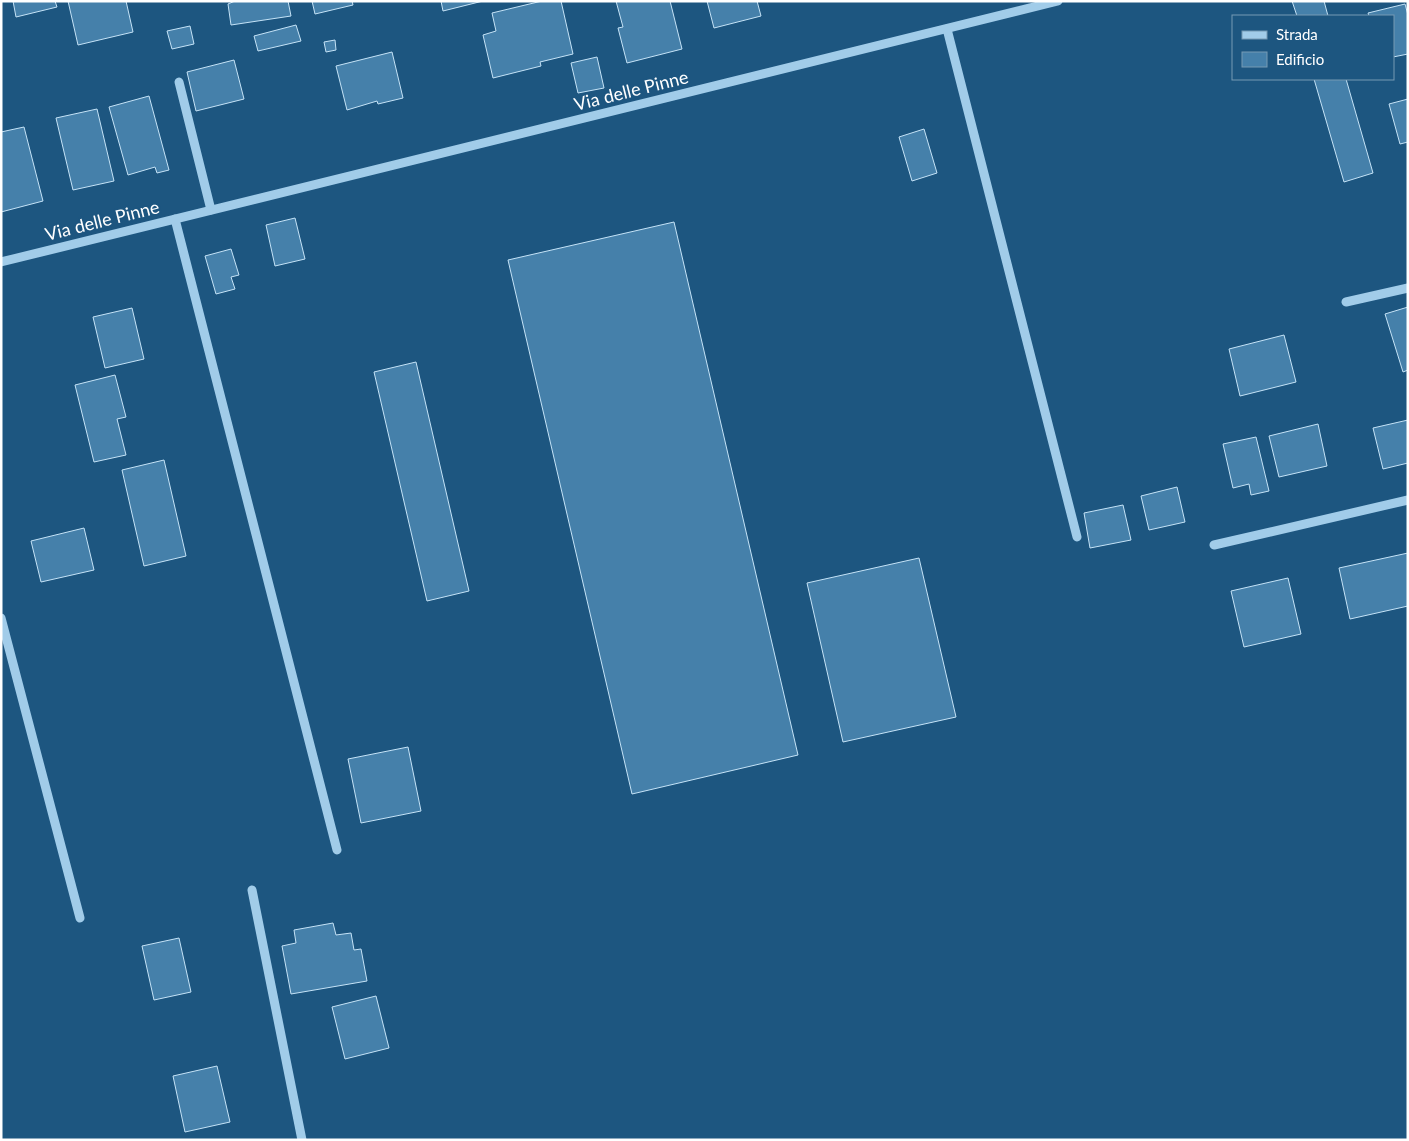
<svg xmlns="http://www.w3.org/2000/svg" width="1409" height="1141" viewBox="0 0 1409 1141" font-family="Lato,sans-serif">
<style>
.building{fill:#4580aa;stroke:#c5e3f7}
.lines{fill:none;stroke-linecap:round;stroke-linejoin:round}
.minor{stroke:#a1cce9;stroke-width:9}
.labels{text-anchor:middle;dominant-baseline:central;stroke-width:4;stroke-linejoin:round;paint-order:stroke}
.street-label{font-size:18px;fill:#fff;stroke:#1d5680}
</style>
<rect width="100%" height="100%" fill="#1d5680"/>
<g class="building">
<path d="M 13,1 L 55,1 L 57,7 L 16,17 Z"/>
<path d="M 68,1 L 126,1 L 133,32 L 78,45 Z"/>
<path d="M 235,1 L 288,1 L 291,16 L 231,25 L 228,4 Z"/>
<path d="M 312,1 L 352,1 L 353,5 L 315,14 Z"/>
<path d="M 441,1 L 483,1 L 443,11 Z"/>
<path d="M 542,1 L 561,1 L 573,54 L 540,62 L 541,66 L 493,78 L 483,35 L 496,31 L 492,13 Z"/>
<path d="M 616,1 L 670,1 L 682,49 L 627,63 L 618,28 L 623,27 Z"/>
<path d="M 707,1 L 757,1 L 761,16 L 714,28 Z"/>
<path d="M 1292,1 L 1324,1 L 1328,16 L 1297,16 Z"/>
<path d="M 1405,4 L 1408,15 L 1408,54 L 1393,57 L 1393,16 L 1369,16 L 1368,13 Z"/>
<path d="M 296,25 L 301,41 L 258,51 L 254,36 Z"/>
<path d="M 190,26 L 194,44 L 172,49 L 167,31 Z"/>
<path d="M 335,40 L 336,50 L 326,52 L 324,42 Z"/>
<path d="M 392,52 L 403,98 L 378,104 L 377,101 L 347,110 L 336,66 Z"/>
<path d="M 597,57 L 604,88 L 578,93 L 571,63 Z"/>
<path d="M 234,60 L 244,99 L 196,111 L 187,72 Z"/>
<path d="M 1314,79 L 1346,79 L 1373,173 L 1344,182 Z"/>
<path d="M 149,96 L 169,170 L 157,173 L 155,167 L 128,175 L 109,107 Z"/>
<path d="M 1408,99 L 1408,142 L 1400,144 L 1389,104 Z"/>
<path d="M 97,109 L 114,181 L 73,190 L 56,118 Z"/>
<path d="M 24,127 L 43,201 L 1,212 L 1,132 Z"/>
<path d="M 924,129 L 937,173 L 912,181 L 899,137 Z"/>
<path d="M 295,218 L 305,259 L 275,266 L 266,225 Z"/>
<path d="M 674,222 L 798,755 L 632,794 L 508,260 Z"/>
<path d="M 231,249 L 239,275 L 231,277 L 235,289 L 216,294 L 205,256 Z"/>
<path d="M 1408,307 L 1408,370 L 1403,372 L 1385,314 Z"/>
<path d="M 132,308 L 144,359 L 105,368 L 93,317 Z"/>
<path d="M 1284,335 L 1296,382 L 1240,396 L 1229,349 Z"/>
<path d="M 416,362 L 469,591 L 427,601 L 374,372 Z"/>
<path d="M 115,375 L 126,417 L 117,419 L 126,455 L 94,462 L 75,385 Z"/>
<path d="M 1408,420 L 1408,463 L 1383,469 L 1373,428 Z"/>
<path d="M 1318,424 L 1327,466 L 1279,477 L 1269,436 Z"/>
<path d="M 1256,437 L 1269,491 L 1251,495 L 1249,484 L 1233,488 L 1223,444 Z"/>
<path d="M 164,460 L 186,556 L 144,566 L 122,470 Z"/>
<path d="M 1177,487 L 1185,522 L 1149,530 L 1141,496 Z"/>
<path d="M 1123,505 L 1131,540 L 1090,548 L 1084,513 Z"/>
<path d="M 84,528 L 94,570 L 41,582 L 31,541 Z"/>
<path d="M 1408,553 L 1408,606 L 1350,619 L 1339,568 Z"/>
<path d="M 919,558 L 956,717 L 843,742 L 807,583 Z"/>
<path d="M 1288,578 L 1301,634 L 1244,647 L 1231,591 Z"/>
<path d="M 408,747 L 421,811 L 361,823 L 348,759 Z"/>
<path d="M 333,923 L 336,935 L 351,933 L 354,950 L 361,949 L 367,981 L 291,994 L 282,946 L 296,943 L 294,930 Z"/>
<path d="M 179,938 L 191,992 L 154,1000 L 142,946 Z"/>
<path d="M 376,996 L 389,1048 L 345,1059 L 332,1007 Z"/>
<path d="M 217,1066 L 230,1122 L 185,1132 L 173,1076 Z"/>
</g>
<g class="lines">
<g class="minor">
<path d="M 947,29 L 1077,537"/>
<path d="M 179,82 L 211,210"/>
<path d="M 175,219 L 337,850"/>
<path d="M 1,262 L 1058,1"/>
<path d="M 1346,302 L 1408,288"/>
<path d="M 1214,545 L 1408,500"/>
<path d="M 1,618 L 80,918"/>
<path d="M 252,890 L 302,1140"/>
</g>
</g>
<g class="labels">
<g class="street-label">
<text transform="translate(631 90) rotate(-14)">Via delle Pinne</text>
<text transform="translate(102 220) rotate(-14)">Via delle Pinne</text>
</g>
</g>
<rect width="1409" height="1141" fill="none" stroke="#ffffff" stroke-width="5"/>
<rect x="1232" y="15" width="162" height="65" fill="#1d5680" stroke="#779ab3"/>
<rect x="1242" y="31" width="25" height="8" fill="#a1cce9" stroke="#779ab3"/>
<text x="1276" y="40" font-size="15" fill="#ffffff">Strada</text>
<rect x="1242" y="52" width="25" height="15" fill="#4580aa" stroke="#779ab3"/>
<text x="1276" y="65" font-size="15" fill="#ffffff">Edificio</text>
</svg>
